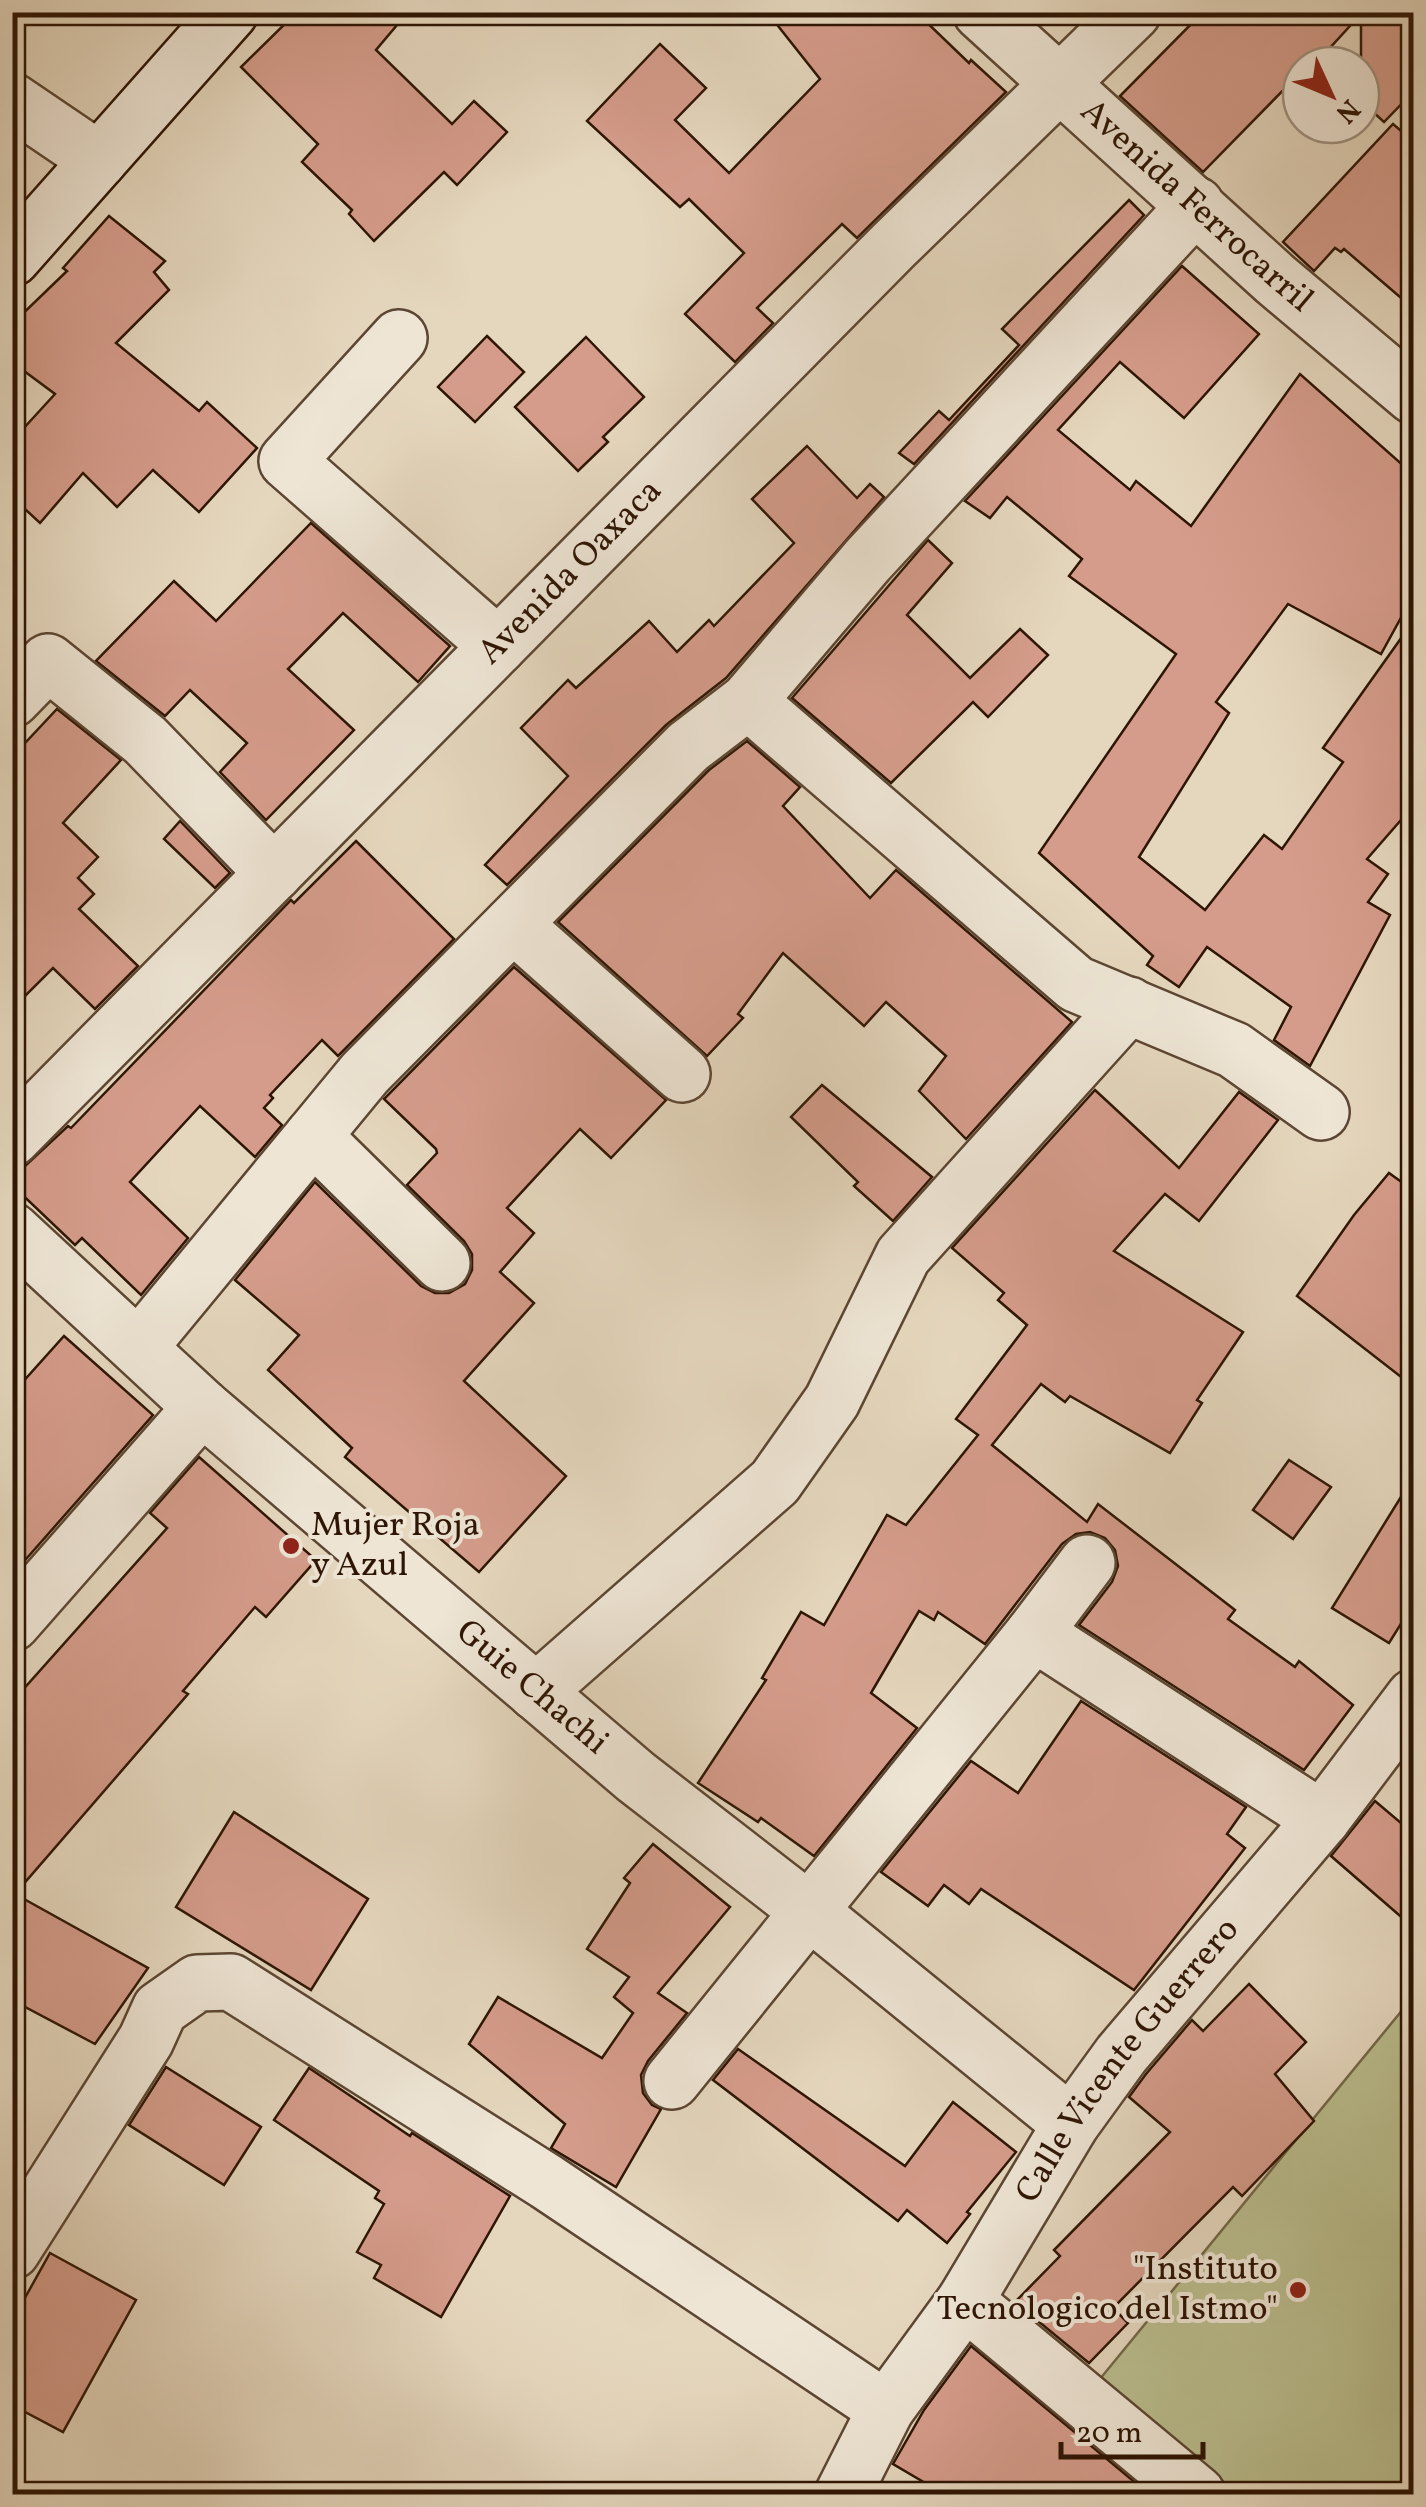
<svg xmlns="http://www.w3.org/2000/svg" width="1426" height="2507" viewBox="0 0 1426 2507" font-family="Vollkorn,serif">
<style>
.green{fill:#babd8e;stroke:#746949;stroke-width:2.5}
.building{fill:#d59c8b;stroke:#2e1504;stroke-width:2.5}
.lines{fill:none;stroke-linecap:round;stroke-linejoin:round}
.street-casing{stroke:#5c4632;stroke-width:60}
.secondary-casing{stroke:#2e1504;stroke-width:60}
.street{stroke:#eee5d5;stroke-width:55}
.secondary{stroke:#eee5d5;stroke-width:55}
.poi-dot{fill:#8f2418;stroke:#eee5d5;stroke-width:4}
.labels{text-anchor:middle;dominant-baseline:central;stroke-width:8;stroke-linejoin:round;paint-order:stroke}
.street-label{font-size:35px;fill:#2e1504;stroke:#eee5d5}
.poi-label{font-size:35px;fill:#2e1504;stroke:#eee5d5;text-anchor:start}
</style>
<rect width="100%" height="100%" fill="#e5d7be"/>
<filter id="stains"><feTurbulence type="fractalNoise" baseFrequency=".002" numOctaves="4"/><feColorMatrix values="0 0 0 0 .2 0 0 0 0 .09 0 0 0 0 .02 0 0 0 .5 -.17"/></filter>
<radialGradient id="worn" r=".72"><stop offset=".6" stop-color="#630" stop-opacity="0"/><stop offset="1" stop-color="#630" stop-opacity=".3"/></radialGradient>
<path class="green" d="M 1413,1997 L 1413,2494 L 1225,2494 L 1095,2385 Z"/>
<g class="building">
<path d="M 297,12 L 408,12 L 376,50 L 452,124 L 474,101 L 507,132 L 457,185 L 444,172 L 374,241 L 349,214 L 352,210 L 302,162 L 318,144 L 241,67 Z"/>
<path d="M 767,12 L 916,12 L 969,63 L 971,60 L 1006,92 L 857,238 L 842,224 L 757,308 L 773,323 L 735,362 L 685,314 L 744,253 L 689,199 L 680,207 L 587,121 L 660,44 L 706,88 L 675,120 L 729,173 L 820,79 Z"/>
<path d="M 1203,12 L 1414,12 L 1414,91 L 1384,122 L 1361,101 L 1361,14 L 1316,63 L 1312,60 L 1308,65 L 1301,65 L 1301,72 L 1203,172 L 1120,96 Z"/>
<path d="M 1393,124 L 1414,142 L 1414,309 L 1344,249 L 1341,252 L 1335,248 L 1314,271 L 1283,242 Z"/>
<path d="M 1129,200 L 1144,215 L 914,464 L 899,453 L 939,411 L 949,420 L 1019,345 L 1002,329 Z"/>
<path d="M 109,216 L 165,261 L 154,272 L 169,290 L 116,343 L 199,411 L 207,402 L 257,448 L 199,512 L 153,470 L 117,507 L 83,473 L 40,523 L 12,497 L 12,441 L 55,394 L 12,362 L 12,324 L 67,271 L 63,268 Z"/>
<path d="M 1182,266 L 1259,334 L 1184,418 L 1120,362 L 1058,430 L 1130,490 L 1136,481 L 1191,526 L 1300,374 L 1414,475 L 1414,594 L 1381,654 L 1288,604 L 1216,702 L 1229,713 L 1139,857 L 1205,910 L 1264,835 L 1282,849 L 1343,762 L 1323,748 L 1414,620 L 1414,805 L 1367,859 L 1388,874 L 1368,902 L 1390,915 L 1310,1066 L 1274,1040 L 1291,1007 L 1207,947 L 1179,987 L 1147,965 L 1153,956 L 1039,853 L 1176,654 L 1069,576 L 1082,559 L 1007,497 L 990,518 L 965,501 Z"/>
<path d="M 487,336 L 524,372 L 475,422 L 438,387 Z"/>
<path d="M 586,337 L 644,397 L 603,437 L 608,442 L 578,471 L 515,407 Z"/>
<path d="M 807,446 L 857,498 L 870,484 L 884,497 L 726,678 L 666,725 L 507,885 L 485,865 L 568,776 L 521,728 L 568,680 L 576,688 L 649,621 L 677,652 L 709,620 L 714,626 L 794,543 L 752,499 Z"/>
<path d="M 311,523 L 450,646 L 418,682 L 343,613 L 288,669 L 354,730 L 266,820 L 220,772 L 247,743 L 190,690 L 165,716 L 96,661 L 174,581 L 216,621 Z"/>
<path d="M 928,540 L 952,563 L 907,615 L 970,678 L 1020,629 L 1048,655 L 988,717 L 973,702 L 891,783 L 792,698 Z"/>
<path d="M 57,709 L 121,760 L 63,823 L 98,857 L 78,878 L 94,894 L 79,909 L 138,966 L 95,1009 L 53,968 L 12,1009 L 12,757 Z"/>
<path d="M 747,741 L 800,787 L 783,806 L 870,898 L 896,870 L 1072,1022 L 966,1139 L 919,1091 L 946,1056 L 886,1002 L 864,1026 L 783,953 L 738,1014 L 743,1018 L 707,1056 L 558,922 L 709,770 Z"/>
<path d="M 180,821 L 230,873 L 215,888 L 164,839 Z"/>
<path d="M 356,841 L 454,939 L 338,1056 L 322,1040 L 270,1095 L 273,1098 L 264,1108 L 282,1125 L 255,1157 L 200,1106 L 130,1182 L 188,1238 L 141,1295 L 82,1238 L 75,1245 L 12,1185 L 12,1178 L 68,1126 L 71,1128 L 291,900 L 294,903 Z"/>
<path d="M 514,967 L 666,1100 L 611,1158 L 580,1129 L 507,1208 L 534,1233 L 500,1272 L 534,1303 L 464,1381 L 566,1476 L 479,1572 L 345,1457 L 352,1448 L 268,1370 L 299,1335 L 235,1280 L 315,1182 L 421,1286 L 435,1293 L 449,1293 L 465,1284 L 472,1270 L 472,1254 L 464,1241 L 407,1185 L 437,1153 L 436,1149 L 384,1099 Z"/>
<path d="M 822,1085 L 932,1177 L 893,1221 L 854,1186 L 858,1182 L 791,1117 Z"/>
<path d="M 1095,1090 L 1179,1168 L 1239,1092 L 1278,1120 L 1199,1221 L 1165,1194 L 1114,1251 L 1243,1332 L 1197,1400 L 1202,1403 L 1170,1453 L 1070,1396 L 1065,1402 L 1041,1384 L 992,1445 L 1087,1522 L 1098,1504 L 1235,1610 L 1228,1619 L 1295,1667 L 1299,1661 L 1353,1705 L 1304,1770 L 1079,1625 L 1112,1582 L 1118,1566 L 1115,1550 L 1105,1538 L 1090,1532 L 1076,1534 L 1062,1544 L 985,1644 L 938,1612 L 934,1620 L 919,1611 L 871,1693 L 917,1728 L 814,1856 L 761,1818 L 758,1822 L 698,1783 L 766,1680 L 762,1678 L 801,1612 L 824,1625 L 887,1515 L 906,1525 L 978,1435 L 956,1419 L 1027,1325 L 998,1300 L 1004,1293 L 952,1248 Z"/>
<path d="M 1389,1173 L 1414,1191 L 1414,1387 L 1297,1296 L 1354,1215 Z"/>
<path d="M 64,1336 L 153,1415 L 12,1575 L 12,1394 Z"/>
<path d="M 199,1457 L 316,1560 L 266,1617 L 255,1607 L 183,1691 L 188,1694 L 15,1894 L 148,1968 L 95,2044 L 12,2000 L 12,1702 L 167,1528 L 150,1513 Z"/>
<path d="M 1289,1460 L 1331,1487 L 1293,1539 L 1253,1510 Z"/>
<path d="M 1414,1476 L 1414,1603 L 1389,1643 L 1332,1608 Z"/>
<path d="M 1081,1701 L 1246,1807 L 1227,1834 L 1245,1848 L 1134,1990 L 981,1889 L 969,1904 L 944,1885 L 928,1906 L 881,1872 L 971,1761 L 1018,1793 Z"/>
<path d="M 1375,1801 L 1414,1834 L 1414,1928 L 1331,1856 Z"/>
<path d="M 234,1812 L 368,1899 L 311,1990 L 176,1907 Z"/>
<path d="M 653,1844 L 730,1907 L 658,1993 L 687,2013 L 648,2061 L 641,2075 L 643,2093 L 652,2105 L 661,2109 L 616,2187 L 551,2148 L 565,2124 L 469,2044 L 498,1997 L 602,2058 L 633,2013 L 614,1997 L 629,1977 L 587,1949 L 630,1883 L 624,1878 Z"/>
<path d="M 1249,1984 L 1306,2042 L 1275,2074 L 1314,2121 L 1242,2196 L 1233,2187 L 1113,2308 L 1128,2323 L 1089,2363 L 1015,2302 L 1060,2256 L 1054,2250 L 1170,2132 L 1129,2097 L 1146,2074 L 1192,2020 L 1203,2031 Z"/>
<path d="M 738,2049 L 905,2166 L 953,2102 L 1016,2152 L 967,2212 L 970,2214 L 947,2243 L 907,2210 L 898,2221 L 713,2080 Z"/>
<path d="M 166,2067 L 261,2127 L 224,2185 L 129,2125 Z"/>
<path d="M 309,2068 L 410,2136 L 412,2133 L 510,2196 L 441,2317 L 374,2278 L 381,2265 L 357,2252 L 384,2204 L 375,2198 L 379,2191 L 274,2120 Z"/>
<path d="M 50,2253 L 136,2300 L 63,2432 L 12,2405 L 12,2321 Z"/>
<path d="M 971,2346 L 1149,2494 L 944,2494 L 893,2464 L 924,2410 Z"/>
</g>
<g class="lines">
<defs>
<g id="street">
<path id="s1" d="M 981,12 L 1275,279 L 1414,396"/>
<path d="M 12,101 L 99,160"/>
<path d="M 399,338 L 287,461 L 498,646"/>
<path d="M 12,699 L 48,662 L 145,740 L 274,873"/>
<path d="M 748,701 L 1076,984 L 1234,1050 L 1321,1112"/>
<path d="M 513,924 L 682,1074"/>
<path d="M 313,1136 L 442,1263"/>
<path id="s2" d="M 12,1138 L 893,246 L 1133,12"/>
<path id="s3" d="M 12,1231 L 202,1407 L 636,1777 L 809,1911 L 1071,2124"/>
<path d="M 139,1347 L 365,1073 L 688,747 L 748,701 L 867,561 L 1196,205"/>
<path d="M 12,1623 L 202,1407"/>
<path d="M 1034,1633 L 1322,1819"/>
<path d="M 536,1692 L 775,1482 L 832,1401 L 903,1256 L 1129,1005"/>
<path d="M 672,2081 L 1034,1633 L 1087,1563"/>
<path d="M 12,2251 L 146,2040 L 160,2009 L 197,1983 L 231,1982 L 547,2182 L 886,2409"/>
<path d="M 965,2301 L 1197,2494"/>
<path id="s4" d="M 843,2494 L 886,2409 L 965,2301 L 1071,2124 L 1121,2055 L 1322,1819 L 1414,1697"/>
</g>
<path id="secondary" d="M 12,258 L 230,12"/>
</defs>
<use href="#street" class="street-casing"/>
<use href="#secondary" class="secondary-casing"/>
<use href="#street" class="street"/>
<use href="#secondary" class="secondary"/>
</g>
<g class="poi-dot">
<circle cx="291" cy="1546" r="10"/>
<circle cx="1298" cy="2290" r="10"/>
</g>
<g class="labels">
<g class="street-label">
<text stroke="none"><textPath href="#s1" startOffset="290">Avenida Ferrocarril</textPath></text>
<text stroke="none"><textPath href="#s2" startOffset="795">Avenida Oaxaca</textPath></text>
<text stroke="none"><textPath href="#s3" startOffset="692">Guie Chachi</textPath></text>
<text stroke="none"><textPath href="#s4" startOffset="520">Calle Vicente Guerrero</textPath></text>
</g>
<g class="poi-label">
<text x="311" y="1526">Mujer Roja<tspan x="311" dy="40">y Azul</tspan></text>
<text x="1278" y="2270" text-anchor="end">"Instituto<tspan x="1278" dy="40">Tecnologico del Istmo"</tspan></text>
</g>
</g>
<rect width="1426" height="2507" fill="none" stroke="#e5d7be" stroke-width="50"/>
<rect x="15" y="15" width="1396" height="2477" fill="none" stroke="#2e1504" stroke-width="5"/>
<rect x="25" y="25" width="1376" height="2457" fill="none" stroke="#2e1504" stroke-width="2.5"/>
<g transform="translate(1331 95) rotate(134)"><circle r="48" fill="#eee5d5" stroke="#a19281" stroke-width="2.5"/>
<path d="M0-8L18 38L0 25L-18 38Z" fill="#8f2418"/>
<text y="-15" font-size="28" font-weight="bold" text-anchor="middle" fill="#2e1504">N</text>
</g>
<path d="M1061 2442v15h142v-15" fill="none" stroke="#2e1504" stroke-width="5"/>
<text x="1076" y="2442" font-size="30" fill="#2e1504" stroke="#eee5d5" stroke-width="8" paint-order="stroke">20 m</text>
<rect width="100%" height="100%" filter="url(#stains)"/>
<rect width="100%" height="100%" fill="url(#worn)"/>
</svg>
